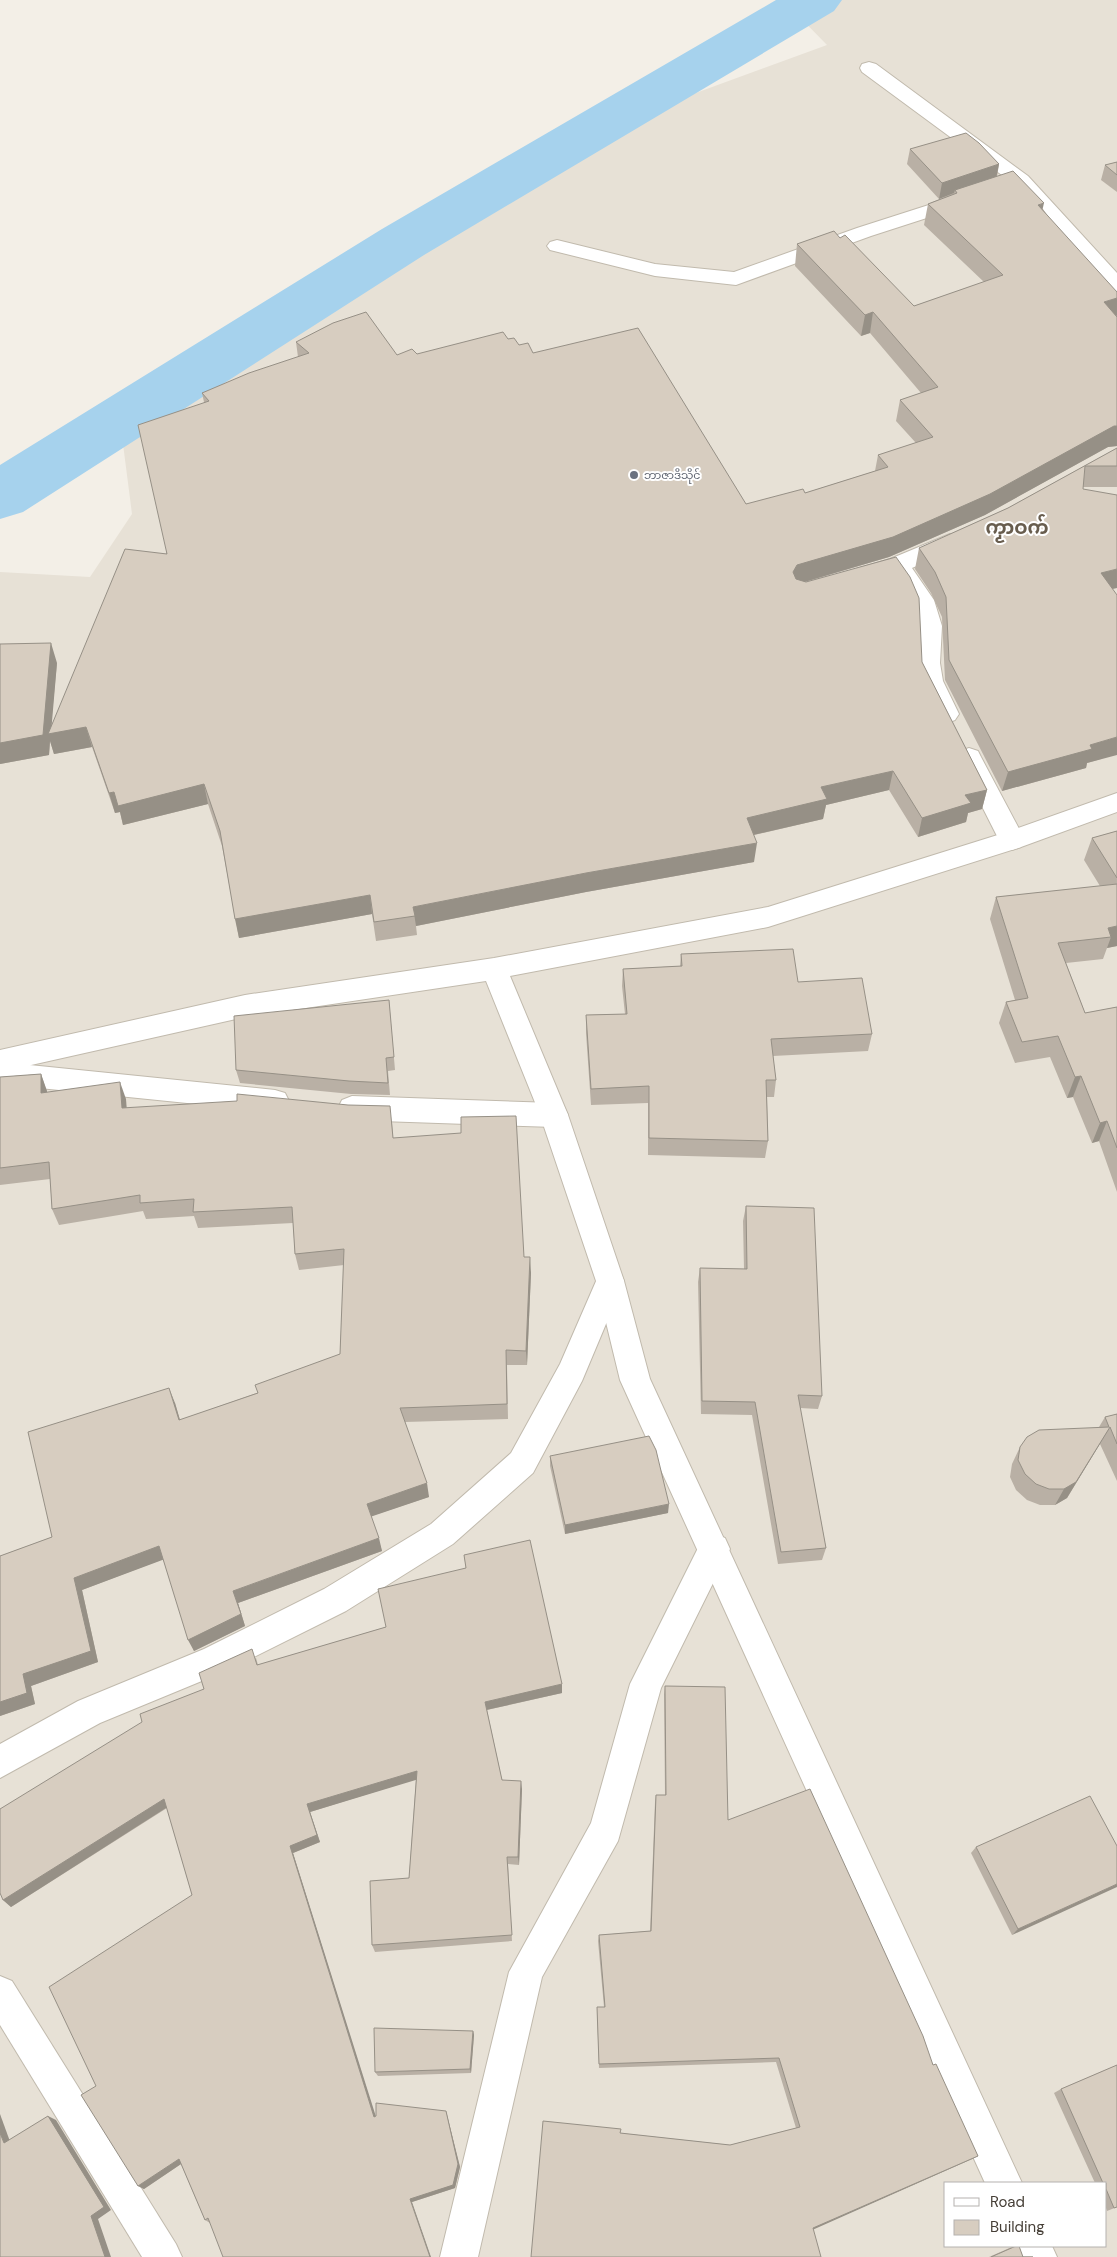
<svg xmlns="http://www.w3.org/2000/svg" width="1117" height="2257" viewBox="0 0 1117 2257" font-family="'DM Sans','Noto Sans Myanmar',sans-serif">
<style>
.residential{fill:#e7e1d6;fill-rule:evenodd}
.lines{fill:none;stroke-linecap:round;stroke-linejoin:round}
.river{fill:#a6d2ed;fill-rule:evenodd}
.minor-casing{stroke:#c1baad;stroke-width:2}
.tertiary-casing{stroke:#c1baad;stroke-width:2}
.minor{fill:#fff;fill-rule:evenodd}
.tertiary{fill:#fff;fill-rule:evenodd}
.wall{fill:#b9b0a5}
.shaded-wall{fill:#969086}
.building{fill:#d7cdc0;stroke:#969086}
.worship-dot{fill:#6b7280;stroke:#fff;stroke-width:2}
.labels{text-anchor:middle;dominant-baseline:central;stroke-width:4;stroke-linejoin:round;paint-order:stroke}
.far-worship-label{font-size:11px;fill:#5b616d;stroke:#fff;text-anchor:start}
.district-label{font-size:19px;font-weight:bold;fill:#685d4e;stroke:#fff}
</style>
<rect width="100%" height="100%" fill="#f3efe7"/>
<path class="residential" d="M 783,0 L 1117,0 L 1117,2257 L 0,2257 L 0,572 L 90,577 L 132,514 L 123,444 L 392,273 L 562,142 L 827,45 ZM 946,2183 L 1106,2183 L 1106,2246 L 946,2246 Z"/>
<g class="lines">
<path class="river" d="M 776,0 L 842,0 L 834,11 L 424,255 L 23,512 L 0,519 L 0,465 L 382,229 Z"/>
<defs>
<g id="minor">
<path d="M 869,62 L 876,64 L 1028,176 L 1117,273 L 1117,291 L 1110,290 L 1014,184 L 862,72 L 860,68 L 862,64 Z"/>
<path d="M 963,194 L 970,196 L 973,200 L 970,204 L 871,236 L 736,285 L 655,276 L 550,250 L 547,246 L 550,242 L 557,240 L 655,264 L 734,272 L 857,228 Z"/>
<path d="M 950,534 L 958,536 L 961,542 L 958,548 L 912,568 L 934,600 L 942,626 L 940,663 L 943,681 L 959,714 L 955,720 L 947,723 L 939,720 L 919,681 L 916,663 L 918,626 L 911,601 L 893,575 L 865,583 L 857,581 L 854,575 L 857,569 L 890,559 Z"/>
<path d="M 969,748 L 978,751 L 981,757 L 1025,840 L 1021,847 L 1012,850 L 1003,847 L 999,840 L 957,757 L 960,751 Z"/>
<path d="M 0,1062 L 275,1090 L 285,1093 L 289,1101 L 285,1109 L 275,1112 L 0,1084 Z"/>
<path d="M 352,1096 L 554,1103 L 564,1107 L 568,1115 L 564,1123 L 554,1127 L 352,1120 L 342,1116 L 338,1108 L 342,1100 Z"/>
<path d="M 610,1268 L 620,1272 L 624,1281 L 582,1381 L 533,1473 L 453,1544 L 346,1611 L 226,1671 L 100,1723 L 0,1778 L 0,1744 L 78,1701 L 204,1649 L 324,1589 L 431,1524 L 511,1453 L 560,1364 L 600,1272 Z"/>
<path d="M 714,1534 L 725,1538 L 730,1549 L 661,1688 L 618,1841 L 542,1977 L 478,2257 L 440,2257 L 509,1972 L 591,1823 L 630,1684 L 703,1538 Z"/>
<path d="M 0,1976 L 12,1981 L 176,2244 L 182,2257 L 142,2257 L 0,2025 Z"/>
</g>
<g id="tertiary">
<path d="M 1117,793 L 1117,812 L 1021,847 L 768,927 L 510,976 L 568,1115 L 624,1281 L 650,1379 L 1022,2183 L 985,2183 L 620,1380 L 596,1281 L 540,1115 L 486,981 L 245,1017 L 0,1072 L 0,1050 L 245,995 L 494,958 L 768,907 L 1004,833 Z"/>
<path d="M 1014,2246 L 1052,2246 L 1057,2257 L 1018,2257 Z"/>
</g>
</defs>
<use href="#minor" class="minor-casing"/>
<use href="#tertiary" class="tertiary-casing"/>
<use href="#minor" class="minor"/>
<use href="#tertiary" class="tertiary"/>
</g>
<g class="wall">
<path d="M 910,149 L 999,164 L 997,177 L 1043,209 L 1117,317 L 1117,446 L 1108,447 L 985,515 L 889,557 L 805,582 L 922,662 L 987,790 L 982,809 L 968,813 L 966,822 L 918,837 L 889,790 L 826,805 L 823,819 L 754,835 L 754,862 L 586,892 L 416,926 L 417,935 L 376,941 L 372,914 L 239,938 L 222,846 L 208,804 L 123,825 L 120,812 L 115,813 L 92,747 L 54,754 L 50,741 L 49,755 L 0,764 L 57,663 L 51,725 L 166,554 L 204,402 L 202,393 L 298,357 L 296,342 L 397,355 L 417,354 L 508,339 L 533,353 L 746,504 L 805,493 L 875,471 L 878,455 L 916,443 L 896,421 L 900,400 L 921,393 L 870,333 L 861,336 L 795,266 L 797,244 L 840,238 L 914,306 L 984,282 L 924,225 L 928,204 L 954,193 L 939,199 L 907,164 Z"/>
<path d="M 1117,162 L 1117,192 L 1101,180 L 1105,165 Z"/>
<path d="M 1117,448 L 1117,487 L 1083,487 L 1083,489 L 1113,589 L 1101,759 L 1087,763 L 1086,768 L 1002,791 L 945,680 L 942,617 L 931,593 L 915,569 L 919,548 L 1008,508 Z"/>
<path d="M 1117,831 L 1117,946 L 1107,948 L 1103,959 L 1066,963 L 1085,1013 L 1117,1007 L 1117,1192 L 1099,1141 L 1092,1143 L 1073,1097 L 1067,1098 L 1050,1057 L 1015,1063 L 999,1023 L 1006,1002 L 1015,1000 L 990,919 L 996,897 L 1100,886 L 1084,860 L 1092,838 Z"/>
<path d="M 681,954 L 798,982 L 872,1034 L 868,1051 L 773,1056 L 776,1080 L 774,1097 L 767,1097 L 768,1141 L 765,1158 L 648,1155 L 648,1103 L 591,1105 L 586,1033 L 586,1015 L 625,1014 L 622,986 L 623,969 L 680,966 Z"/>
<path d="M 389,1000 L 395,1070 L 388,1071 L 390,1095 L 351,1094 L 240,1083 L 236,1070 Z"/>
<path d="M 41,1074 L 47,1092 L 126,1099 L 126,1108 L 392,1123 L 393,1138 L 524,1257 L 531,1273 L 527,1365 L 507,1365 L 508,1419 L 405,1422 L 429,1497 L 371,1516 L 382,1551 L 238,1603 L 245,1626 L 194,1651 L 163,1559 L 82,1590 L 98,1662 L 31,1686 L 35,1704 L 0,1716 L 0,1556 L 52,1537 L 175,1403 L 180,1420 L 257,1393 L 340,1354 L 344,1265 L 299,1270 L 295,1254 L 293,1223 L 198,1228 L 194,1216 L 146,1219 L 143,1211 L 59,1225 L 52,1209 L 50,1179 L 0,1185 L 0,1077 Z"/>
<path d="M 746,1206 L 822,1396 L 818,1409 L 800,1408 L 826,1548 L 822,1560 L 778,1564 L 752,1415 L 701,1414 L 698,1282 L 700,1268 L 744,1269 L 743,1221 Z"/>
<path d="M 1117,1414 L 1117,1481 L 1100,1444 L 1067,1498 L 1055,1505 L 1040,1505 L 1027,1500 L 1016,1490 L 1010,1477 L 1012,1464 L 1020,1447 L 1099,1427 L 1105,1417 Z"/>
<path d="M 550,1456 L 668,1513 L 565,1534 L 550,1466 Z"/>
<path d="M 464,1555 L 562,1693 L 487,1710 L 502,1780 L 522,1789 L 519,1865 L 508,1864 L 512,1941 L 375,1952 L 372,1945 L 409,1878 L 416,1779 L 310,1812 L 320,1842 L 293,1853 L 375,2116 L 446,2111 L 460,2167 L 455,2188 L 412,2202 L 210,2223 L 205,2220 L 181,2164 L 144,2189 L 138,2186 L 96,2086 L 192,1895 L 167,1808 L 11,1907 L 3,1900 L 204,1689 L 256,1658 L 258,1665 L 386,1627 L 466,1569 Z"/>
<path d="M 665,1686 L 728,1820 L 933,2065 L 978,2156 L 813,2229 L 620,2133 L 730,2145 L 796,2128 L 776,2062 L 599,2068 L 597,2012 L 597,2007 L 604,2007 L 598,1941 L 599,1935 L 650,1931 L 655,1802 L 656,1795 L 665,1795 L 664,1694 Z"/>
<path d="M 1117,1846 L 1012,1935 L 971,1853 L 976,1847 Z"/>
<path d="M 473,2031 L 474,2035 L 471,2073 L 378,2076 L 375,2072 Z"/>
<path d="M 1117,2065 L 1117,2207 L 1107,2211 L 1106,2208 L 1106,2183 L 1095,2183 L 1054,2093 L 1061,2089 Z"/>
<path d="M 1014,2246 L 1019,2246 L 1023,2257 L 1033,2257 L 989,2257 Z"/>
</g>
<g class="shaded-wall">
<path d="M 999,164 L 996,179 L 955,190 L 954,193 L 939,199 L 942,183 Z"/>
<path d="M 1044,203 L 1039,224 L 1038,205 Z"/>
<path d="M 1117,298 L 1117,315 L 1116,318 L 1104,302 Z"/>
<path d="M 873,312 L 870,333 L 861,336 L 865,315 Z"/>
<path d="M 1114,426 L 1117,426 L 1117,446 L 1108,447 L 985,515 L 889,557 L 794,585 L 793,572 L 797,565 Z"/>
<path d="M 1117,569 L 1117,588 L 1095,593 L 1101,573 Z"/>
<path d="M 51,643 L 57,663 L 51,733 L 86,727 L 92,747 L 54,754 L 50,741 L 49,755 L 0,764 L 0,743 Z"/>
<path d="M 1117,737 L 1117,755 L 1087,763 L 1086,768 L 1002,791 L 1008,772 L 1090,745 Z"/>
<path d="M 893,771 L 889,790 L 826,805 L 823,819 L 744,837 L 747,818 L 821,787 Z"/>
<path d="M 204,784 L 208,804 L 123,825 L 120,812 L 115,813 L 109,793 L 114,792 Z"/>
<path d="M 987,790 L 982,809 L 968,813 L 966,822 L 918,837 L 922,818 L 965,795 Z"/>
<path d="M 757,843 L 754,862 L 586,892 L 416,926 L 413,907 L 586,873 Z"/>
<path d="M 370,895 L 372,914 L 239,938 L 235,919 Z"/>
<path d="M 1117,926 L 1117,946 L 1107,948 L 1111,937 L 1108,928 Z"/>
<path d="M 41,1074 L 47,1091 L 47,1111 L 41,1093 Z"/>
<path d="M 1081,1076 L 1073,1097 L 1067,1098 L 1075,1077 Z"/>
<path d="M 120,1082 L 126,1099 L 128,1125 L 122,1108 Z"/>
<path d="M 1107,1121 L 1099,1141 L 1092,1143 L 1100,1123 Z"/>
<path d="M 530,1257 L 531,1273 L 527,1365 L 526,1351 Z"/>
<path d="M 169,1388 L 175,1403 L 184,1434 L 179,1420 Z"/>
<path d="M 1110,1427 L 1067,1498 L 1055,1505 L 1064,1489 Z"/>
<path d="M 427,1483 L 429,1497 L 370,1517 L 367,1504 Z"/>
<path d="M 669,1504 L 668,1513 L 565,1534 L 565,1525 Z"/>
<path d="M 379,1538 L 382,1551 L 238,1603 L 245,1626 L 194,1651 L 188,1640 L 233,1591 Z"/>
<path d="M 159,1546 L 165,1559 L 82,1590 L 98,1662 L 31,1686 L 35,1704 L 0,1716 L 0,1702 L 23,1674 L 74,1578 Z"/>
<path d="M 562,1684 L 562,1693 L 486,1710 L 485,1702 Z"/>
<path d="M 417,1771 L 419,1779 L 310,1812 L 320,1842 L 293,1853 L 377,2120 L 374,2117 L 290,1846 L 307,1804 Z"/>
<path d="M 521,1781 L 522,1789 L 519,1865 L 518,1857 Z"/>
<path d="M 164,1799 L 169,1806 L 11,1907 L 3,1900 Z"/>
<path d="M 1117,1884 L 1117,1887 L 1012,1935 L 1018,1929 Z"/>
<path d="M 473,2031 L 474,2035 L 471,2073 L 470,2069 Z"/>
<path d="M 446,2111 L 460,2167 L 455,2188 L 412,2202 L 431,2257 L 430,2257 L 410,2199 Z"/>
<path d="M 0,2114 L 12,2147 L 4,2143 L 0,2133 Z"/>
<path d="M 48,2116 L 56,2120 L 111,2210 L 98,2219 L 111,2257 L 105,2257 Z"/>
<path d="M 978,2156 L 972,2159 L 810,2231 L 813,2228 Z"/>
<path d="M 179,2159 L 184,2162 L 144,2189 L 138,2186 Z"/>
</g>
<g class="building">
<path d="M 966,133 L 979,143 L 999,164 L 942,183 L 910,149 Z"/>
<path d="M 1117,162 L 1117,175 L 1105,165 Z"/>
<path d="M 1013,171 L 1044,203 L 1038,205 L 1117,292 L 1117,298 L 1104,302 L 1117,317 L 1117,426 L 1114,426 L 990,494 L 893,537 L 797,565 L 793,572 L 796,579 L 806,582 L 896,557 L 910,577 L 919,598 L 922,662 L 987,790 L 965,795 L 971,803 L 922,818 L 893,771 L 821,787 L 827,799 L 747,818 L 757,843 L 586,873 L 413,907 L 415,916 L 374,922 L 370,895 L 235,919 L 220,831 L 204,784 L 118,806 L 114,792 L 109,793 L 86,727 L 48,734 L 125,549 L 167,554 L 138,425 L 209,401 L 202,393 L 249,373 L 309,353 L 296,342 L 333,323 L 366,312 L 397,355 L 412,349 L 417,354 L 503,332 L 508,339 L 514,338 L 519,345 L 528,343 L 533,353 L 638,328 L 746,504 L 803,489 L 805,493 L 888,467 L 878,455 L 933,437 L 900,400 L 938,387 L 873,312 L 865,315 L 797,244 L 834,231 L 840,238 L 845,235 L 914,306 L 1003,275 L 928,204 L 957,193 L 955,190 Z"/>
<path d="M 1117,448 L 1117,466 L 1085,466 L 1083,489 L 1117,495 L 1117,569 L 1101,573 L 1117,595 L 1117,737 L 1090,745 L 1092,749 L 1008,772 L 949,660 L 946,597 L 935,572 L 919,548 L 1008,508 Z"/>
<path d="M 51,643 L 43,735 L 0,743 L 0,644 Z"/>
<path d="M 1117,831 L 1117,878 L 1092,838 Z"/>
<path d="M 1117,884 L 1117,926 L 1108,928 L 1111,937 L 1058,943 L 1085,1013 L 1117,1007 L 1117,1148 L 1107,1121 L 1100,1123 L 1081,1076 L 1075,1077 L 1058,1036 L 1022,1042 L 1006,1002 L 1028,998 L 996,897 Z"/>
<path d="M 793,949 L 798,982 L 862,978 L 872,1034 L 771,1039 L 776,1080 L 766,1080 L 768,1141 L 649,1138 L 649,1086 L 591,1089 L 586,1015 L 627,1014 L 623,969 L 682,966 L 681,954 Z"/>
<path d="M 389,1000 L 394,1057 L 386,1058 L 388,1083 L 349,1081 L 236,1070 L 234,1016 Z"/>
<path d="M 41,1074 L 41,1093 L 120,1082 L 122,1108 L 237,1101 L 237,1094 L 348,1105 L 390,1106 L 393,1138 L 461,1133 L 461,1117 L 516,1116 L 524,1257 L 530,1257 L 526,1351 L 506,1350 L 507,1404 L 400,1408 L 427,1483 L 367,1504 L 379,1538 L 233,1591 L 241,1614 L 188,1640 L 159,1546 L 74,1578 L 91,1651 L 23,1674 L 27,1693 L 0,1702 L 0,1556 L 52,1537 L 28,1432 L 169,1388 L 179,1420 L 258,1393 L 255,1385 L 340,1354 L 344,1249 L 295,1254 L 292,1207 L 193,1212 L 194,1199 L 140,1203 L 140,1195 L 52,1209 L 49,1162 L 0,1168 L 0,1077 Z"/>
<path d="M 746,1206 L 814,1208 L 822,1396 L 798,1395 L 826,1548 L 781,1552 L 755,1402 L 702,1401 L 700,1268 L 747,1269 Z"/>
<path d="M 1117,1414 L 1117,1444 L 1110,1427 L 1076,1482 L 1064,1489 L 1049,1489 L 1036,1484 L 1025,1474 L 1018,1460 L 1020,1447 L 1027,1437 L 1039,1430 L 1109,1427 L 1105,1417 Z"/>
<path d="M 649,1436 L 656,1450 L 669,1504 L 565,1525 L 550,1456 Z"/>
<path d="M 530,1540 L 562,1684 L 485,1702 L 502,1780 L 521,1781 L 518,1857 L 507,1857 L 512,1935 L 372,1945 L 370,1881 L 409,1878 L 417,1771 L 307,1804 L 317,1835 L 290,1846 L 374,2117 L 376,2116 L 376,2103 L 446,2111 L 458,2164 L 453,2185 L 410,2199 L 430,2257 L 223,2257 L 208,2218 L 205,2220 L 179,2159 L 138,2186 L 81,2095 L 96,2086 L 49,1987 L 192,1895 L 164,1799 L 3,1900 L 0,1893 L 0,1809 L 142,1722 L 140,1714 L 204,1689 L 199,1673 L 252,1649 L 257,1665 L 386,1627 L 378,1589 L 466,1568 L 464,1555 Z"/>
<path d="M 665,1686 L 725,1687 L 728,1820 L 810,1789 L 923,2036 L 933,2065 L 936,2064 L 978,2156 L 813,2228 L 821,2257 L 531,2257 L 543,2121 L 621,2129 L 620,2133 L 730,2145 L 800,2127 L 779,2058 L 599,2064 L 597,2007 L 605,2007 L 599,1935 L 651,1931 L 656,1795 L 666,1795 Z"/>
<path d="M 1090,1796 L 1117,1846 L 1117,1884 L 1018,1929 L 976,1847 Z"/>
<path d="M 374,2028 L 473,2031 L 470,2069 L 375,2072 Z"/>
<path d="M 1117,2065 L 1117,2207 L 1114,2208 L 1106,2189 L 1106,2183 L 1103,2183 L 1061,2089 Z"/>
<path d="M 48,2116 L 104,2207 L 91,2216 L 105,2257 L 0,2257 L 0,2133 L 4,2143 Z"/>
<path d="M 1016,2246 L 1019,2246 L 1023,2257 L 1033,2257 L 991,2257 Z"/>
</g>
<circle class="worship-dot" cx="634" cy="475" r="5"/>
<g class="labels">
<g class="far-worship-label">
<text x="644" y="475">ဘာဇာဒိသိုင်</text>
</g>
<g class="district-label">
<text x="1017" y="527">ကၟာဝက်</text>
</g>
</g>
<rect x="944" y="2182" width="162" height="65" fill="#ffffff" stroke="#b5b2af"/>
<rect x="954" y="2198" width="25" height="8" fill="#ffffff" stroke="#b5b2af"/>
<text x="990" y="2207" font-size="15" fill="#463f37">Road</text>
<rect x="954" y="2220" width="25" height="15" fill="#d7cdc0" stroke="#b5b2af"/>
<text x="990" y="2232" font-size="15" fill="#463f37">Building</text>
</svg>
